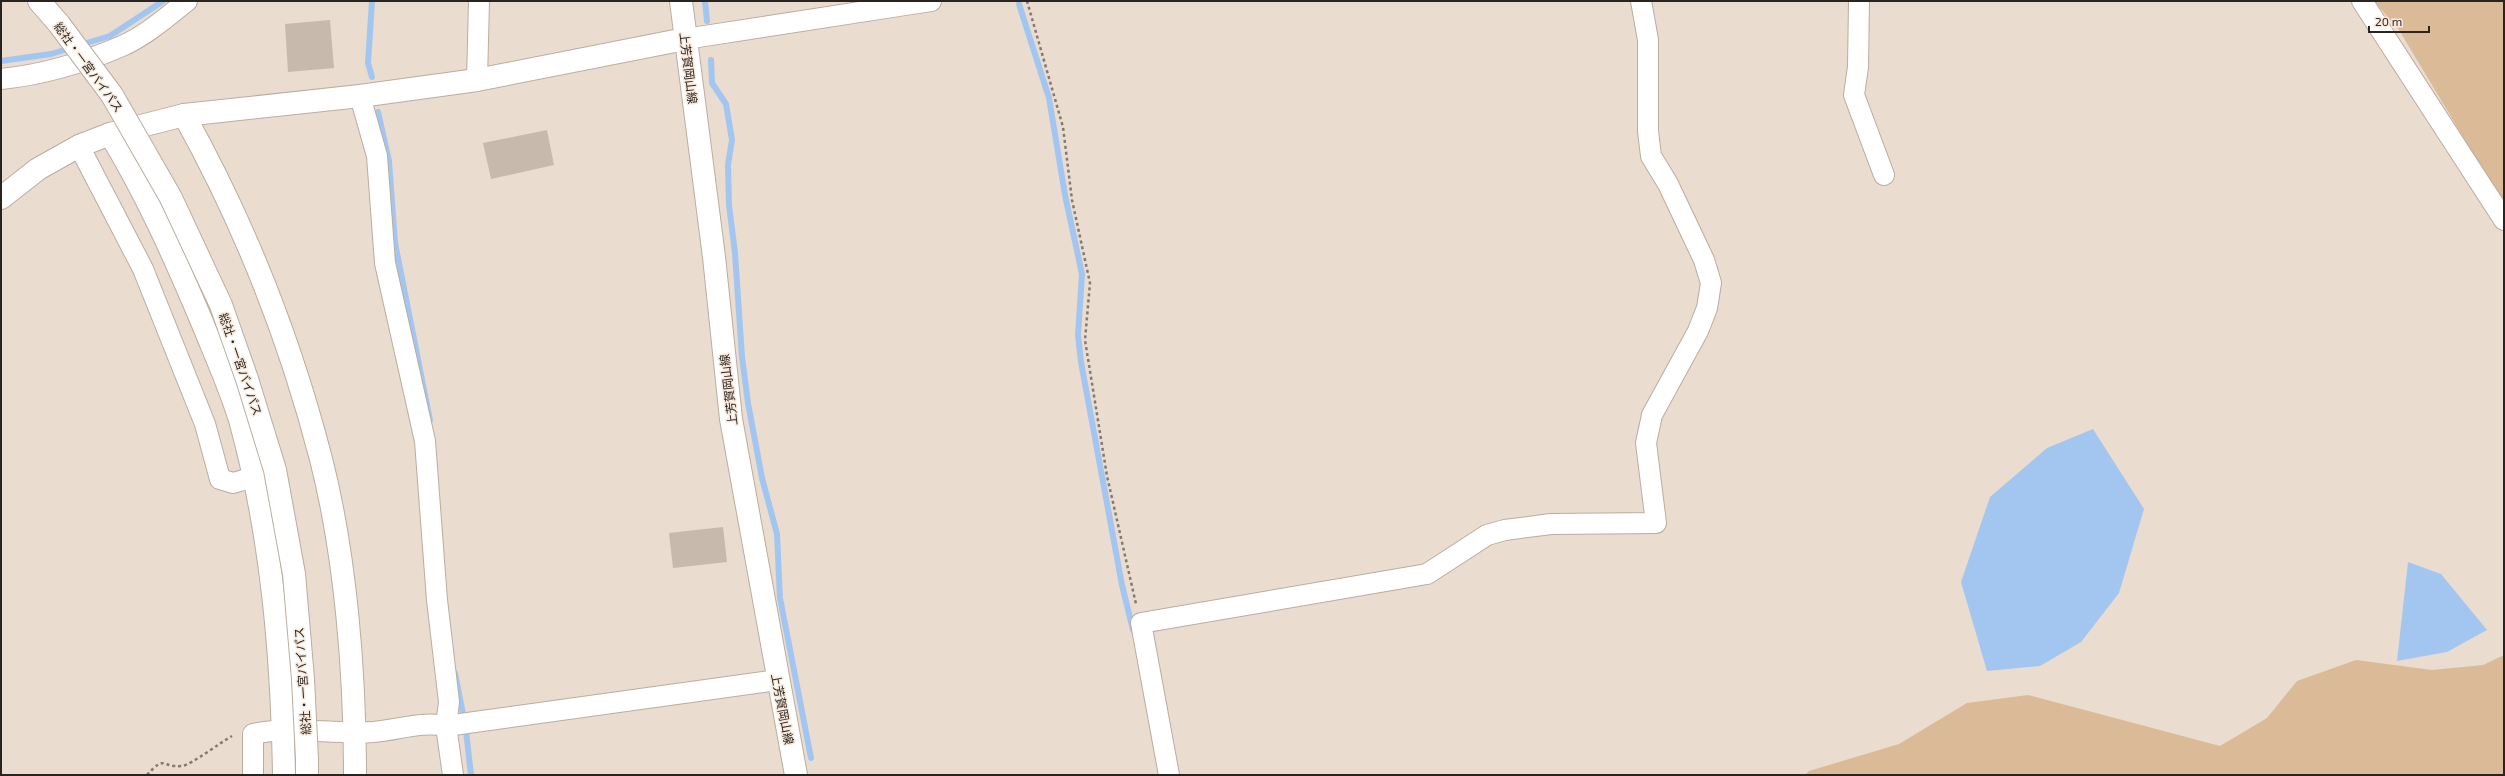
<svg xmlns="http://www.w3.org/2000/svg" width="2505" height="776" viewBox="0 0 2505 776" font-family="'Exo 2','Noto Sans JP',sans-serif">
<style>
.green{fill:#dbba98}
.water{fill:#a3c6f1}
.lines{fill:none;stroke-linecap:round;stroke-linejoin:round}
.stream{stroke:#a3c6f1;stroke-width:6}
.building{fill:#c7b9ac}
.street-casing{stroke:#baada0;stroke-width:22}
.secondary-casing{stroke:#baada0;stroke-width:24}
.highway-casing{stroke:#baada0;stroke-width:24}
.path{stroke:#847a72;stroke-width:2.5;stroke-dasharray:3 3;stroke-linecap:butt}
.street{stroke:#fff;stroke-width:20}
.secondary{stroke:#fff;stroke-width:22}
.highway{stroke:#fff;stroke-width:22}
.highway-bridge-casing{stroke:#baada0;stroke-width:24;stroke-linecap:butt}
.highway-bridge{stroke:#fff;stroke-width:22}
.labels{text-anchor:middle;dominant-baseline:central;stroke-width:3;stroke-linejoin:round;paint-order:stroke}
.street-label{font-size:12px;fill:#29241f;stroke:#f8e9dc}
</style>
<rect width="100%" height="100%" fill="#eadccf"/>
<g class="green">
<path d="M 2374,1 L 2504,1 L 2504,205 L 2399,30 Z"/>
<path d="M 2504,655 L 2504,775 L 1805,775 L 1809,771 L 1899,744 L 1967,703 L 2028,695 L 2220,746 L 2267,718 L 2297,681 L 2356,660 L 2432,670 L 2483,665 Z"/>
</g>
<g class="water">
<path d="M 2093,429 L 2144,509 L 2119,593 L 2081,642 L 2040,666 L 1987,671 L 1961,582 L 1990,497 L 2047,448 Z"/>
<path d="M 2408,562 L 2441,574 L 2487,630 L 2447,652 L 2397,661 Z"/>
</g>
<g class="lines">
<g class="stream">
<path d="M 705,1 L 707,21"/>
<path d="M 1019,4 L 1049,98 L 1065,195 L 1082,274 L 1078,335 L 1081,362 L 1122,585 L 1133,630"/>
<path d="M 80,45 L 110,36 L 163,1"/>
<path d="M 711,60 L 712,83 L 726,104 L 732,140 L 728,165 L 729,205 L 735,253 L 742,357 L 748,403 L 762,478 L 777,534 L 780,598 L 811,758"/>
<path d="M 1,61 L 51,54 L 71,48"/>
<path d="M 372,77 L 368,63 L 372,1"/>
<path d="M 378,112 L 389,161 L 395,243 L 430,420"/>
<path d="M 455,673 L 463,714"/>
<path d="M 466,731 L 471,775"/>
</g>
</g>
<g class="building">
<path d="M 330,20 L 334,68 L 288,72 L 285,24 Z"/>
<path d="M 547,130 L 554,165 L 491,179 L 483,143 Z"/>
<path d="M 723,527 L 727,562 L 673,568 L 669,533 Z"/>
</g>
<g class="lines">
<defs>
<g id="street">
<path d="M 1859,1 L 1858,67 L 1854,95 L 1884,175"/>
<path d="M 2362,1 L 2504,220"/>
<path d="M 685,39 L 931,1"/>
<path d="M 1,79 C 41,75 85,62 122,46 C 145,36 167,17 187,1"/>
<path d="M 477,80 L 479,1"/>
<path d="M 360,96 L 377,156 L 385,263 L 425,441 L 437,600 L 449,702 L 446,726 L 453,775"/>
<path d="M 79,146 L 143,269 L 205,424 L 220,479 L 233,483 L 254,477"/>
<path d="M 253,775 L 253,734 C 293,725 332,735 373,732 C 398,730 421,721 446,726 L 778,680"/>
<path d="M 1169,775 L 1141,623 L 1427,574 L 1487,535 L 1505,530 L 1551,524 L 1656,523 L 1646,443 L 1652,415 L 1698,331 L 1707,308 L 1711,283 L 1704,260 L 1668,184 L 1651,156 L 1648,131 L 1648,40 L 1641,1"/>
</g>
<g id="secondary">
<path d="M 681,1 L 714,257 L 731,419 L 796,775"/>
<path d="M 1,198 L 38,169 L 79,146 L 110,134 L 184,115 L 360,96 L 477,80 L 685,39"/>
</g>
<g id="highway">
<path d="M 39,1 L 59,24"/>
<path d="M 184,115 C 244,223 290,339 321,459 C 346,557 355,674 355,775"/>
<path d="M 110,134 C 146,193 175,258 202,322 C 215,354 230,387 240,420 C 272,535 282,656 284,775"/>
<path d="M 307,759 L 307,775"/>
</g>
</defs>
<use href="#street" class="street-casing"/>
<use href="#secondary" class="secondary-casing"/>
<use href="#highway" class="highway-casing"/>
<g class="path">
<path d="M 1027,1 L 1063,127 L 1072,200 L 1090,283 L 1085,340 L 1107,476 L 1136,604"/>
<path d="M 147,775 C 166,754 161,768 182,766 C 191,765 221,742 232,736"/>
</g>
<use href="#street" class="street"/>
<use href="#secondary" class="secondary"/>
<use href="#highway" class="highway"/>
<defs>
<path id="highway-bridge" d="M 59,24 L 112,95 L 171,198 L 221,305 L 247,379 L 275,470 L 294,574 L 303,679 L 307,759"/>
</defs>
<use href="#highway-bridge" class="highway-bridge-casing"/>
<use href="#highway-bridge" class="highway-bridge"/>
</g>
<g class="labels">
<g class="street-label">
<text transform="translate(89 67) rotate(54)">総社・一宮バイパス</text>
<text transform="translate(689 68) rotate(83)">上芳賀岡山線</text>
<text transform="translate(241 364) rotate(71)">総社・一宮バイパス</text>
<text transform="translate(728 390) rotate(-97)">上芳賀岡山線</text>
<text transform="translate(302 681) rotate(-94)">総社・一宮バイパス</text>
<text transform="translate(783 709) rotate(79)">上芳賀岡山線</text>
</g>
</g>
<rect width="2505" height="776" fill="none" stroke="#29241f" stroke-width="4"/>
<path d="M2369 26v6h60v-6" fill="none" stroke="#29241f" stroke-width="2"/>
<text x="2375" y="26" font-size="12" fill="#29241f" stroke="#f8e9dc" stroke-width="3" paint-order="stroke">20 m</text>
</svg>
